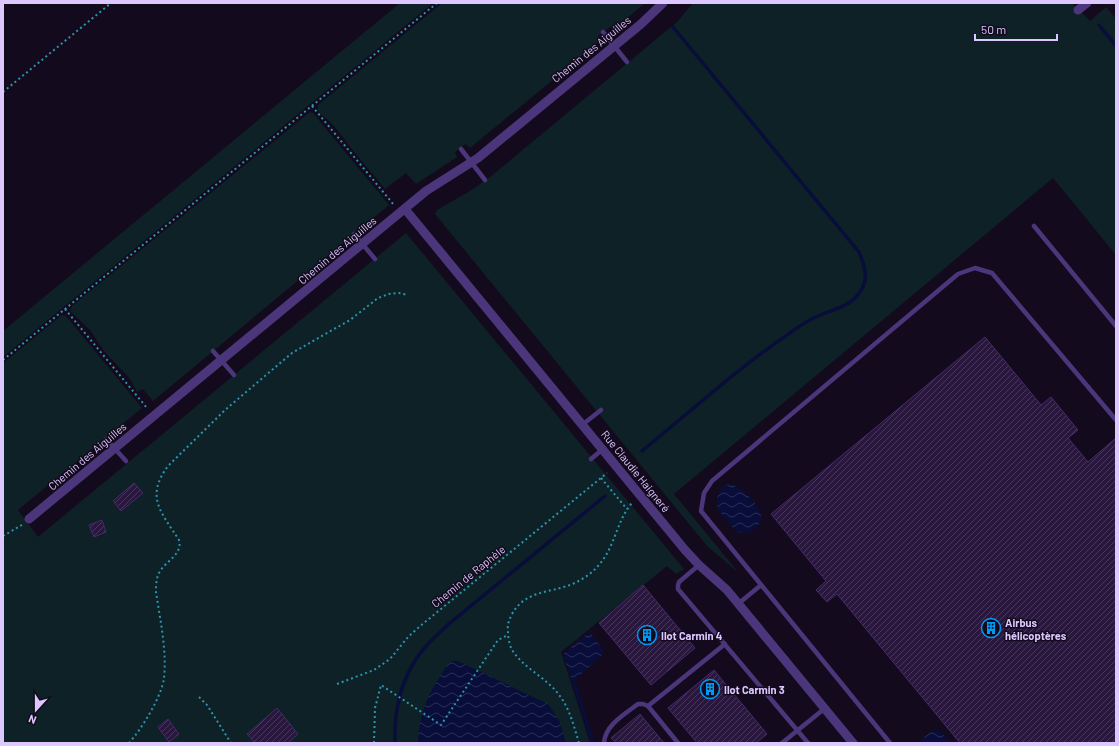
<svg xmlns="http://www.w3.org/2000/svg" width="1119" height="746" viewBox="0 0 1119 746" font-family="Barlow,sans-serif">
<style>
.grass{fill:#0e2127}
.water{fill:url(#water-waves)}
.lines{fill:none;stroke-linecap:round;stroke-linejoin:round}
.stream{stroke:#080d39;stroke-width:3.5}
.building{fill:url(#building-hatch);stroke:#47296a}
.path{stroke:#2c94ae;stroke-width:2;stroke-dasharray:2 3;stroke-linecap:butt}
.service{stroke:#4b367c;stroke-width:4.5}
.minor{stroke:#4b367c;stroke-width:9}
.labels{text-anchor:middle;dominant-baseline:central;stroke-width:3;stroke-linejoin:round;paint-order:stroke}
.street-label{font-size:11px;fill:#dcc7ff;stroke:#130b1d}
.poi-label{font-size:11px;font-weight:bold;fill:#dcc7ff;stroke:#130b1d;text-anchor:start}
</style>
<defs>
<pattern id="water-waves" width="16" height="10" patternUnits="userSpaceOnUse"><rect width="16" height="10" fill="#080d39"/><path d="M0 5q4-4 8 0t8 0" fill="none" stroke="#2b2f57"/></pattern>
<pattern id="building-hatch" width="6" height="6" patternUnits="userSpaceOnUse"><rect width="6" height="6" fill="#29173e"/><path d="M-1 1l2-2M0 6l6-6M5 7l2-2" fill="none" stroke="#47375b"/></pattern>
</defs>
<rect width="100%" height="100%" fill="#130b1d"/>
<g class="grass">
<path d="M 400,3 L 433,3 L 3,357 L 3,331 Z"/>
<path d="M 442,3 L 643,3 L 644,4 L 613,30 L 610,27 L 598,36 L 600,41 L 470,148 L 466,144 L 455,152 L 457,157 L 416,184 L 406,173 L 385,189 C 376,177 365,166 355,153 C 346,142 338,129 327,119 C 322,115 316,112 318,105 Z"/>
<path d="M 693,3 L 1072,3 L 1090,21 L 1106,7 L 1116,19 L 1116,255 L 1053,178 L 674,494 L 738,572 L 708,547 L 435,214 L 437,210 L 470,191 L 490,177 L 677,22 Z"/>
<path d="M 310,112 L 313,113 L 389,205 L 153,401 L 143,389 L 137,392 L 130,379 L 104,351 L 90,330 L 70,311 L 72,306 Z"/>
<path d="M 406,233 L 684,569 L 676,574 L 667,566 L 561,652 L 590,743 L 3,743 L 3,363 L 62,315 L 66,316 L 142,408 L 18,510 L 38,537 Z"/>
</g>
<g class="water">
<path d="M 731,484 C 742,487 758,504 761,515 C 764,527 746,536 737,532 C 723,515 707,507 724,485 Z"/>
<path d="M 587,634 L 591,634 L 604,651 L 604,653 L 575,680 L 571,678 L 563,655 L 565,652 Z"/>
<path d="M 452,661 L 458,661 L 548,704 L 559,720 L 566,743 L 418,743 C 419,717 425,700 439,678 C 443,672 445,666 452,661 Z"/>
<path d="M 937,730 L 941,732 L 950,743 L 917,743 L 932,731 Z"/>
</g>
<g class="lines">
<g class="stream">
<path d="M 1099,25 L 1116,46"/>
<path d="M 642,451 C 691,411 738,368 790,333 C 798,327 808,320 818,316 C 831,310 847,307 856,297 C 870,282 866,269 859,252 L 673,27"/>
<path d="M 573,679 L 593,743"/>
<path d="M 395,743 C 394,716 399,688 413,664 C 422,648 437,635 450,623 L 605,496"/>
</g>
</g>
<g class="building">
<path d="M 985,337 L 1041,405 L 1051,397 L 1078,430 L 1068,438 L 1088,462 L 1116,438 L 1116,743 L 960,743 L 837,594 L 827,602 L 816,590 L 826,581 L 771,514 Z"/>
<path d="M 134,483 L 143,493 L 121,511 L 113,501 Z"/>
<path d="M 102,520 L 106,532 L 94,537 L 89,525 Z"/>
<path d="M 643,585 L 695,648 L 651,685 L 599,623 Z"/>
<path d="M 714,670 L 767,734 L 756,743 L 697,743 L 668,708 Z"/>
<path d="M 277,708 L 298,734 L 288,743 L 255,743 L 247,734 Z"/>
<path d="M 640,714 L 664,743 L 616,743 L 611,738 Z"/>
<path d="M 168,719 L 179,734 L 169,742 L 158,727 Z"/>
</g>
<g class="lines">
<g class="path">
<path d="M 3,92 L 111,3"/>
<path d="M 312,106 L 394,205"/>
<path d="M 65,309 L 147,408"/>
<path d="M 3,360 L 437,3"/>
<path d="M 601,478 L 627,509"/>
<path d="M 3,536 L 22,525"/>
<path d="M 337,684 L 374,670 L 390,659 L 408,637 L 419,627 L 607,473"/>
<path d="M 199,697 L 207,705 L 231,743"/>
<path d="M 129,743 C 141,730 162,696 164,678 C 167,651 160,619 156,592 C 156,586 156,579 159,573 C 165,561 183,555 179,540 C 161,512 145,497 168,466 L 225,410 L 292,353 L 350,320 L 378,298 L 389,294 L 399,293 L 407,295"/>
<path d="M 374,743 L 375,708 L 381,685 L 441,725 L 498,640 L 508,635"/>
<path d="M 579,743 C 572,720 568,701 549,684 C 538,674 524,666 515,654 C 510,649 508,639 508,631 C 507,625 509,620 512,614 C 525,591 548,593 570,585 C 580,581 590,575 597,567 C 615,549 616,521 632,503"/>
</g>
<g class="service">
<path d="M 603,32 L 627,62"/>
<path d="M 461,149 L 485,180"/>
<path d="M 1034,226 L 1116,326"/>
<path d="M 354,234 L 375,259"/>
<path d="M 213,351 L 234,375"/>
<path d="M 582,425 L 601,410"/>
<path d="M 106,439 L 126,461"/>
<path d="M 591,459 L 603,449"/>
<path d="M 699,565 L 679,582 L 678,585 L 678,589 L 808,743"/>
<path d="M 738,604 L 761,585"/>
<path d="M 648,706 L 725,644"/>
<path d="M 604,743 C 605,725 625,714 638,704 L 643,704 L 648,706 L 678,743"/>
<path d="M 782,743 L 824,709"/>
<path d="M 890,743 L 701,511 L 704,493 L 712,481 L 958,274 L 975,268 L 992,273 L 1116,420"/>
</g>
<g class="minor">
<path d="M 1078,10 L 1087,3"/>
<path d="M 405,209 L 685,550 L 699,565 L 727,590 L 853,743"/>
<path d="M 29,519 L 426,191 L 478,158 L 641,24 L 663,3"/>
</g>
</g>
<defs>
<symbol id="building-ring" viewBox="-11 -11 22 22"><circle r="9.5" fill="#130b1d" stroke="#009af2" stroke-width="1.5"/><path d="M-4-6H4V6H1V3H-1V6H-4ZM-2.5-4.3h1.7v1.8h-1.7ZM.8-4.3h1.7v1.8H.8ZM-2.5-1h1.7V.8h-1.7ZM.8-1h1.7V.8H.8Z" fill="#009af2"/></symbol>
</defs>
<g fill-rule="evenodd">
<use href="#building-ring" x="980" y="617" width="22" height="22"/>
<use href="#building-ring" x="636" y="624" width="22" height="22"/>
<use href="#building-ring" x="699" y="678" width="22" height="22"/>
</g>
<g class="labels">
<g class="street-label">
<text transform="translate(591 49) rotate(-39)">Chemin des Aiguilles</text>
<text transform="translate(337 250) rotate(-40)">Chemin des Aiguilles</text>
<text transform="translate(87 456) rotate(-40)">Chemin des Aiguilles</text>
<text transform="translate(636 471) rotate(51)">Rue Claudie Haigneré</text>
<text transform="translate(468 576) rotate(-39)">Chemin de Raphèle</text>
</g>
<g class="poi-label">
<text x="1005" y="622">Airbus<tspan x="1005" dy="13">hélicoptères</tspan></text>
<text x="661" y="635">Ilot Carmin 4</text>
<text x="724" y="689">Ilot Carmin 3</text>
</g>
</g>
<rect width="1119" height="746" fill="none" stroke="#dcc7ff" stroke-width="8"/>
<g transform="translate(36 710) rotate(201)" stroke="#130b1d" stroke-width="3" paint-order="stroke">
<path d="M0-3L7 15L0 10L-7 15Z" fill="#dcc7ff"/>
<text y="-6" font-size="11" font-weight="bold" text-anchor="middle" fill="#dcc7ff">N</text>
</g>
<path d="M975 34v6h82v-6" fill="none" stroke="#dcc7ff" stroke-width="2"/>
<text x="981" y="34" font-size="12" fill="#dcc7ff" stroke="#130b1d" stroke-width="3" paint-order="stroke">50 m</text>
</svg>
